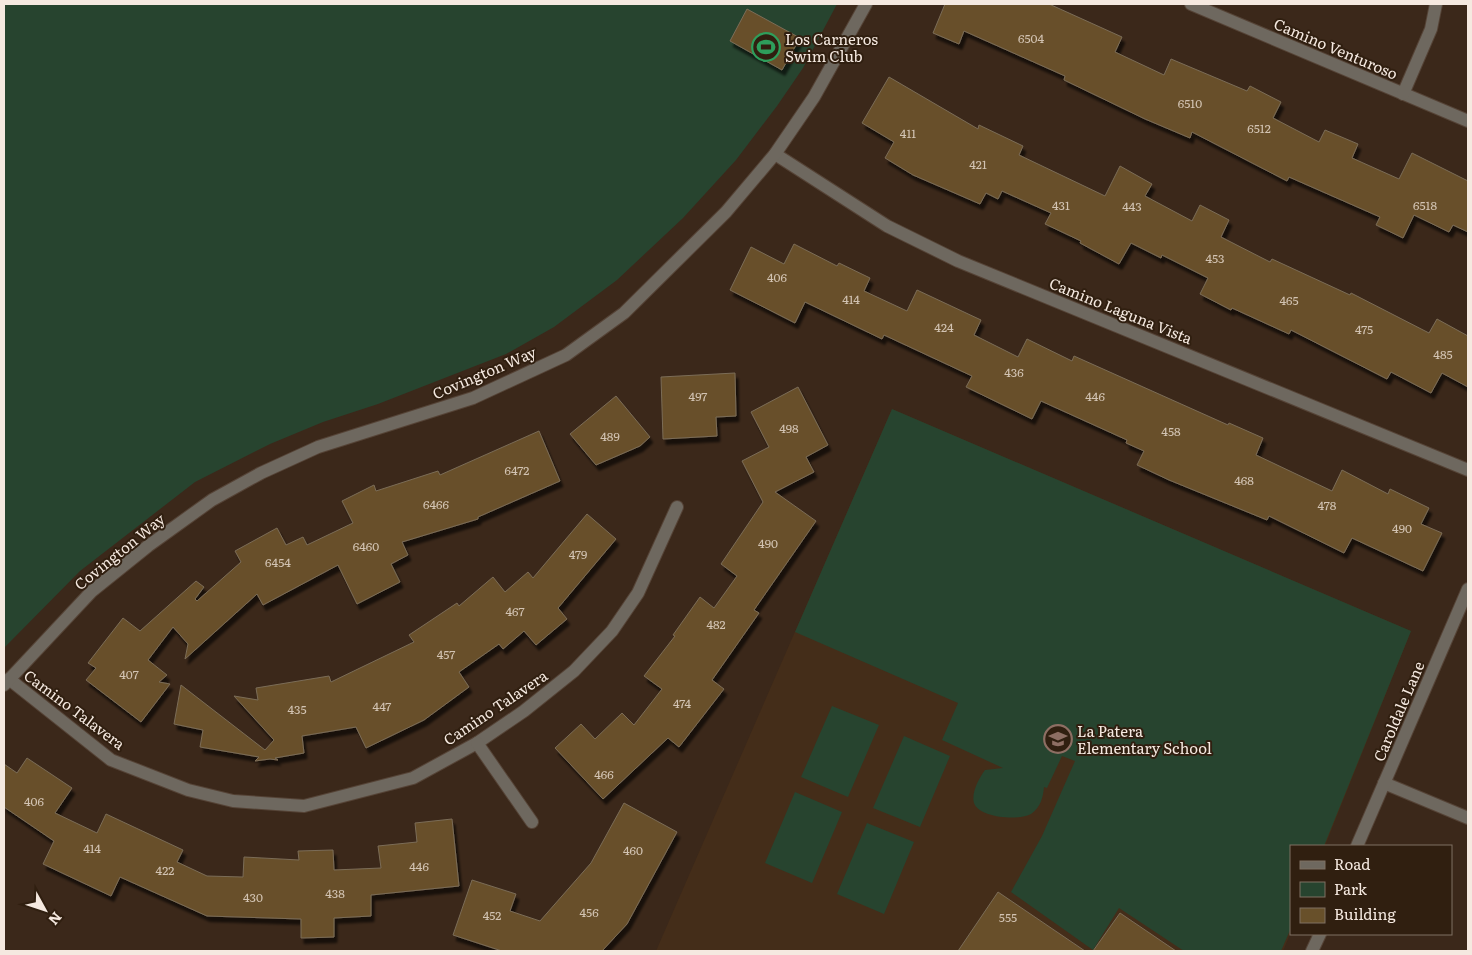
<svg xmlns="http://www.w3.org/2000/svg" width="1472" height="955" viewBox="0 0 1472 955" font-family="Literata,serif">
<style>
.built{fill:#442d19}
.green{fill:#27442f}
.building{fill:#68502a;stroke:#7b6c57;filter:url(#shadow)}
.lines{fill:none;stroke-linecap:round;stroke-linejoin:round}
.minor-casing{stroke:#554336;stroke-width:14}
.tertiary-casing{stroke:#554336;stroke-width:14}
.minor{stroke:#6e685f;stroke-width:12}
.tertiary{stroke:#6e685f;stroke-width:12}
.labels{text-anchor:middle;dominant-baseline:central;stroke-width:4;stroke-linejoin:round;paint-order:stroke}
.number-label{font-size:12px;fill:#d2c3b2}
.poi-label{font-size:15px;fill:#f5e9e0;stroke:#301f10;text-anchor:start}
.street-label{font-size:15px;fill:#f5e9e0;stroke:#301f10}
</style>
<defs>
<filter id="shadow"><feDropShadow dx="3" dy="5.5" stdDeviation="1" flood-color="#0009"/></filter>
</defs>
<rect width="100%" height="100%" fill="#3b281a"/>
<path class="built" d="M 892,409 L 1411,631 L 1325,846 L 1291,846 L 1291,932 L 1283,951 L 656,951 Z"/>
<g class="green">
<path d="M 4,4 L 837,4 L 803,68 L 777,106 L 736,160 L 683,218 L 617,280 L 554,327 L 506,354 L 378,404 L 323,422 L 270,444 L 195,482 L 80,571 L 4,648 Z"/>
<path d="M 892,409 L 1411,631 L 1324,846 L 1291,846 L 1291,928 L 1281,951 L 1184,951 L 1119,908 L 1093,950 L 1011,892 L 1042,836 L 1075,761 L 1062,756 L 1047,788 L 1044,787 C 1043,797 1041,807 1031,814 C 1019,821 979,818 974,803 C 971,793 979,778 985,770 L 1003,768 L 942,740 L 958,703 L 795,632 Z"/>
<path d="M 832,706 L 879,725 L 848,797 L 801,777 Z"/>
<path d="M 904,736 L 950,756 L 920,827 L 873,808 Z"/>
<path d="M 795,792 L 842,812 L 812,883 L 765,863 Z"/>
<path d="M 867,823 L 914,842 L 884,914 L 837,894 Z"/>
</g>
<g class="building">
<path d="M 945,4 L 1049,4 L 1122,37 L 1115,52 L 1164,75 L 1171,59 L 1247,91 L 1250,86 L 1281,102 L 1273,118 L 1319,142 L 1325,130 L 1358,144 L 1352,158 L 1399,179 L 1412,153 L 1468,181 L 1468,232 L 1453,225 L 1449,232 L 1414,215 L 1403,238 L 1376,225 L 1380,217 L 1289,177 L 1287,181 L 1192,132 L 1190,138 L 1145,119 L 1064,80 L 1065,76 L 964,31 L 959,44 L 933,33 Z"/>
<path d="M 747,9 L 800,38 L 782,70 L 730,41 Z"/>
<path d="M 889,77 L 978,129 L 979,125 L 1023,146 L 1019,155 L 1105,196 L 1120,166 L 1152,184 L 1145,196 L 1192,221 L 1200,205 L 1229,220 L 1221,237 L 1270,262 L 1272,259 L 1350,295 L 1351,293 L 1429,333 L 1437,319 L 1468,336 L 1468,387 L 1442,373 L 1431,393 L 1391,372 L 1387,379 L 1291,330 L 1289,334 L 1232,308 L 1231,310 L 1200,294 L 1208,278 L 1162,255 L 1161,258 L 1131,243 L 1119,264 L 1080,243 L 1081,241 L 1045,224 L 1051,213 L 1002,191 L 998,199 L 986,193 L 980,204 L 913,175 L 885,158 L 894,142 L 862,123 Z"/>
<path d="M 794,244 L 837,266 L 839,263 L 870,278 L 864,291 L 907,311 L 917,290 L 981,320 L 974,335 L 1018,357 L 1027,339 L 1072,361 L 1074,356 L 1228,425 L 1229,423 L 1263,438 L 1256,455 L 1332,491 L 1342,470 L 1388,494 L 1390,489 L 1429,508 L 1421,524 L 1442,533 L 1423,571 L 1352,538 L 1344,553 L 1269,516 L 1267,520 L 1169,480 L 1137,465 L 1144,451 L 1126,443 L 1127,440 L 1041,401 L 1032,419 L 966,387 L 972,376 L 884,335 L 882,339 L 805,302 L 795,323 L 730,290 L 751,247 L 784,264 Z"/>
<path d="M 735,373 L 736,416 L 716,417 L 717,436 L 663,439 L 661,377 Z"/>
<path d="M 798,387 L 828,445 L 806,457 L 814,472 L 775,492 L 816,521 L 754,610 L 759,613 L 712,680 L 724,689 L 679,747 L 668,738 L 603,799 L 555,748 L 581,724 L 595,739 L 622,713 L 634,725 L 662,689 L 644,676 L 675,636 L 673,635 L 700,597 L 714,608 L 737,576 L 721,564 L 763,502 L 742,461 L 769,447 L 751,412 Z"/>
<path d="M 616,396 L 650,437 L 640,446 L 596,465 L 570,434 Z"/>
<path d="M 539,431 L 560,481 L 478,517 L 478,519 L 402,542 L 408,555 L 391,564 L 400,582 L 357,604 L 338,565 L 263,605 L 257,594 L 185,659 L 188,644 L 173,627 L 148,660 L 167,675 L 159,682 L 170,684 L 141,722 L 86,680 L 96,668 L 88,663 L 123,618 L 140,631 L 196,581 L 204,587 L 195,599 L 197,601 L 241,562 L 235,551 L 277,528 L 286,545 L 303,537 L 307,545 L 353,523 L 342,501 L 374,485 L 376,491 L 438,471 L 440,475 Z"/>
<path d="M 587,514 L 616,539 L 558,608 L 567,619 L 536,645 L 524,631 L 503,649 L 499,644 L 459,672 L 469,687 L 424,720 L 366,748 L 356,727 L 302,736 L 304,753 L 275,758 L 278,760 L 270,759 L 255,761 L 259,757 L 200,747 L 203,730 L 174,724 L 181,685 L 265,750 L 274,740 L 234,696 L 258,700 L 256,688 L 329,676 L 331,682 L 414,642 L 409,635 L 457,603 L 459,606 L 493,577 L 505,592 L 528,572 L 533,578 Z"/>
<path d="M 27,758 L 72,788 L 55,813 L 97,833 L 106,814 L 183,850 L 177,862 L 207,876 L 243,877 L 244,857 L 299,860 L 298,851 L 333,850 L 334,870 L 381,868 L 378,846 L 417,842 L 415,823 L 452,819 L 459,886 L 371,895 L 371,916 L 334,918 L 334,937 L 301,938 L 301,919 L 207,916 L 120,877 L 111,896 L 43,864 L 54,841 L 4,807 L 4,764 L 17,773 Z"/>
<path d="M 624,803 L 677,832 L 627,924 L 602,951 L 502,951 L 453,935 L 472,880 L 516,894 L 510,911 L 540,921 L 591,863 Z"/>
<path d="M 998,892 L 1085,951 L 958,951 Z"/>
<path d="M 1120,913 L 1176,951 L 1093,951 Z"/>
</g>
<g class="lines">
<defs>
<g id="minor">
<path d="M 1191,4 L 1468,121"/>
<path d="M 1403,94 L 1431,29 L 1436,4"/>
<path d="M 775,154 L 887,226 L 958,261 L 1468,470"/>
<path d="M 9,679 L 111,760 L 188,790 L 233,801 L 304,806 L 413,778 L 477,743 L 524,711 L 574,671 L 612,631 L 638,593 L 677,507"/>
<path d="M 477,743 L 532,822"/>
<path d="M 1384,783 L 1468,818"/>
<path d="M 1357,846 L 1468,589"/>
<path d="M 1312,951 L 1320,934"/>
</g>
<path id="tertiary" d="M 4,685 L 92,591 L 148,546 L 212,500 L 261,473 L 318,447 L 473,398 L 566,355 L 624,313 L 726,212 L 775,154 L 814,97 L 866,4"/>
</defs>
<use href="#minor" class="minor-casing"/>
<use href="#tertiary" class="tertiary-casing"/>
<use href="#minor" class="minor"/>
<use href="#tertiary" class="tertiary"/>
</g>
<defs>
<symbol id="stadium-ring" viewBox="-11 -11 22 22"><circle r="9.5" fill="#301f10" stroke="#2e9e5b" stroke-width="1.5"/><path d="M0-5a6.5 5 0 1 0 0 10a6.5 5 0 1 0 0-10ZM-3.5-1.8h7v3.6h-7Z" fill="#2e9e5b"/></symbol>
<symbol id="school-ring" viewBox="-11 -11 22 22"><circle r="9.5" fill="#301f10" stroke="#8d6e63" stroke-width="1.5"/><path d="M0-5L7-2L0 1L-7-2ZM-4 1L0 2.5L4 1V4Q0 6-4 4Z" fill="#8d6e63"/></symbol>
</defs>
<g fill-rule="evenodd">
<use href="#stadium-ring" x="750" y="31" width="32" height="32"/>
<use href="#school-ring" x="1042" y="723" width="32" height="32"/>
</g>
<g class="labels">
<g class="number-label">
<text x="1031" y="38">6504</text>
<text x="1190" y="103">6510</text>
<text x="1259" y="128">6512</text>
<text x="908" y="133">411</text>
<text x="978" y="164">421</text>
<text x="1061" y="205">431</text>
<text x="1425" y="205">6518</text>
<text x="1132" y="206">443</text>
<text x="1215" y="258">453</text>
<text x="777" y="277">406</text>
<text x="851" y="299">414</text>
<text x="1289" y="300">465</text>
<text x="944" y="327">424</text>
<text x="1364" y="329">475</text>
<text x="1443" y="354">485</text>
<text x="1014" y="372">436</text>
<text x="698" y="396">497</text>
<text x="1095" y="396">446</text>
<text x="789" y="428">498</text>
<text x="1171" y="431">458</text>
<text x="610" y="436">489</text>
<text x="517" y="470">6472</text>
<text x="1244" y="480">468</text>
<text x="436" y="504">6466</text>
<text x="1327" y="505">478</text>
<text x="1402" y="528">490</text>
<text x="768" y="543">490</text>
<text x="366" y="546">6460</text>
<text x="578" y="554">479</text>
<text x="278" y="562">6454</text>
<text x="515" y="611">467</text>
<text x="716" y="624">482</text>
<text x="446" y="654">457</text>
<text x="129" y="674">407</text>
<text x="682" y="703">474</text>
<text x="382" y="706">447</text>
<text x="297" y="709">435</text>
<text x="604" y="774">466</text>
<text x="34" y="801">406</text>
<text x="92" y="848">414</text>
<text x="633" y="850">460</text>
<text x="419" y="866">446</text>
<text x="165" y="870">422</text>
<text x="335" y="893">438</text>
<text x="253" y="897">430</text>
<text x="589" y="912">456</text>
<text x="492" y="915">452</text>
<text x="1008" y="917">555</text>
</g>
<g class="poi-label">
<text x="785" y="38">Los Carneros<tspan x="785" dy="17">Swim Club</tspan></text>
<text x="1077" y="730">La Patera<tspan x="1077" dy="17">Elementary School</tspan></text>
</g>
<g class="street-label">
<text transform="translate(1336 48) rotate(23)">Camino Venturoso</text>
<text transform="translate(1121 310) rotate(22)">Camino Laguna Vista</text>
<text transform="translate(484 372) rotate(-23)">Covington Way</text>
<text transform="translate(119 551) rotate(-39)">Covington Way</text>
<text transform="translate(495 707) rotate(-34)">Camino Talavera</text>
<text transform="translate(75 709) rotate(37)">Camino Talavera</text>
<text transform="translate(1398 711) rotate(-67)">Caroldale Lane</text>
</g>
</g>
<rect width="1472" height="955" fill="none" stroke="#f5e9e0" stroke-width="10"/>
<rect x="1290" y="845" width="162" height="90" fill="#301f10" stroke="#7f7063"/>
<rect x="1300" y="861" width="25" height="8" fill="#6e685f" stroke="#7f7063"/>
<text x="1334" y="870" font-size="15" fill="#f5e9e0">Road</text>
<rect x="1300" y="882" width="25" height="15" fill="#27442f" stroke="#7f7063"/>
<text x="1334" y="895" font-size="15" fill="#f5e9e0">Park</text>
<rect x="1300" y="908" width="25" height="15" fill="#68502a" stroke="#7f7063"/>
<text x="1334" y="920" font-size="15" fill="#f5e9e0">Building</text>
<g transform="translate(45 910) rotate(130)" stroke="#301f10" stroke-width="4" paint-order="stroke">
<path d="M0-4L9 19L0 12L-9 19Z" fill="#f5e9e0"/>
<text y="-8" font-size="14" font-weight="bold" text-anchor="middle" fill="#f5e9e0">N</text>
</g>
</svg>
